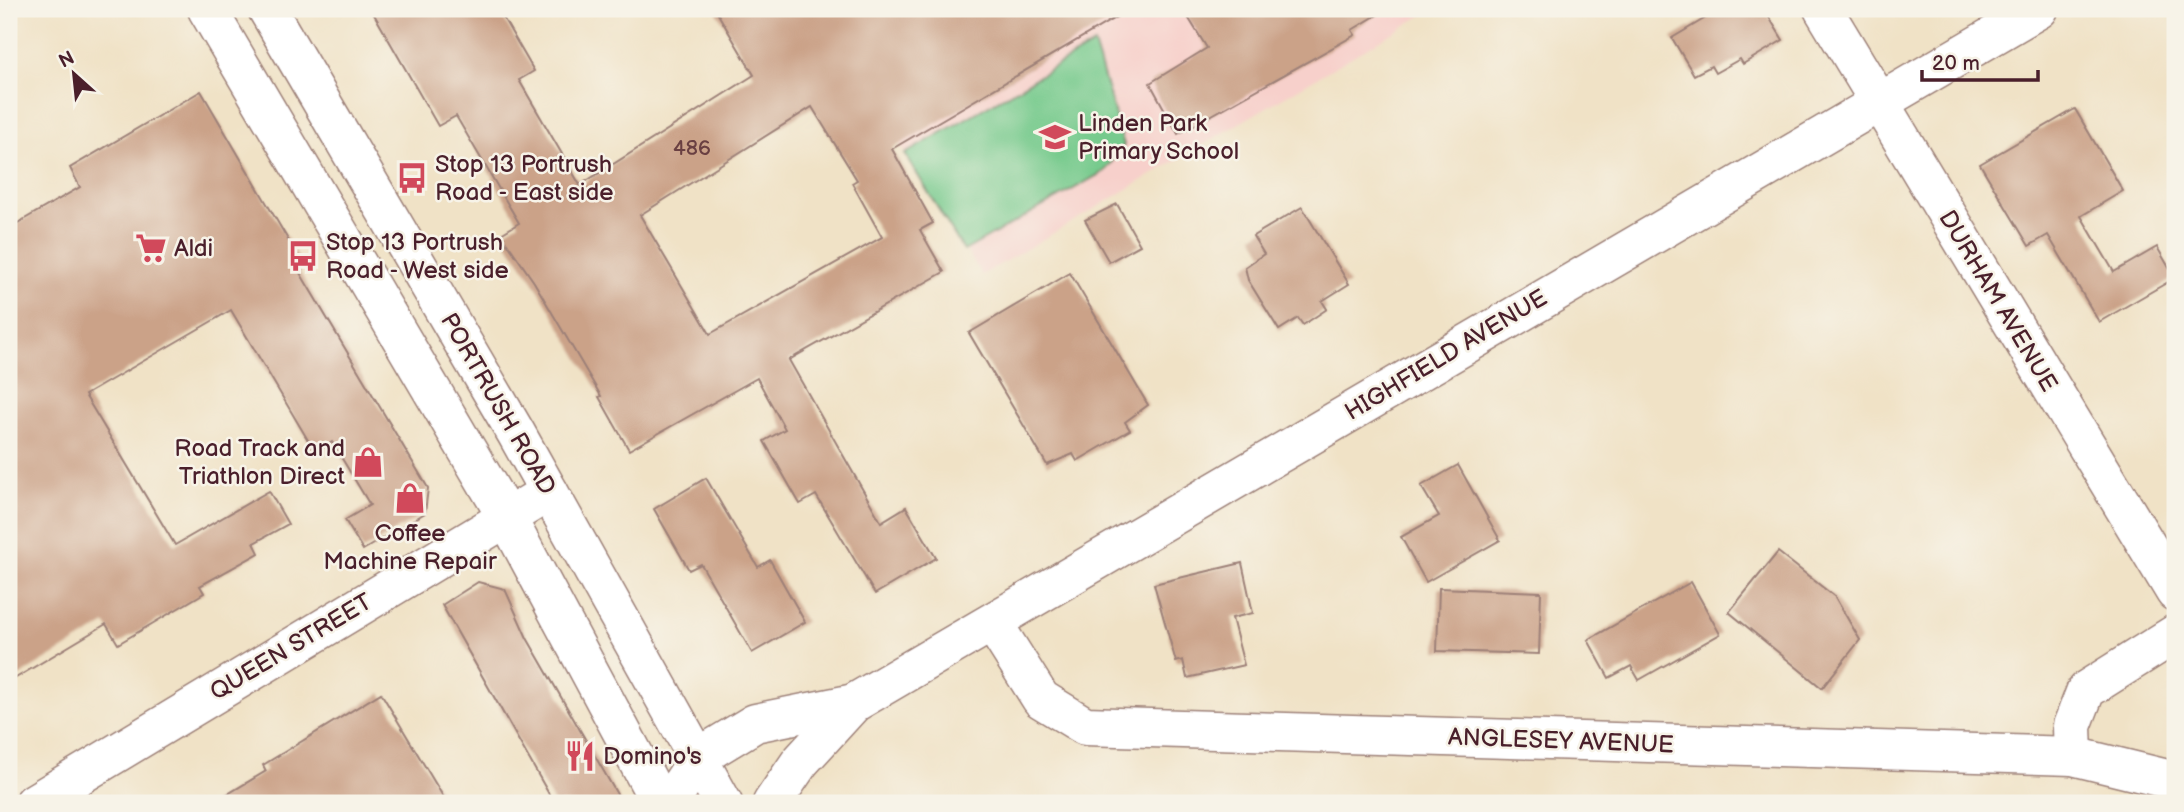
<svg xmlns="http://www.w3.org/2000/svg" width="2184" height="812" viewBox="0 0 2184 812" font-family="'Balsamiq Sans',sans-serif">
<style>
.built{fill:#f7d0cb}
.green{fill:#77ca8d;stroke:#60745c;stroke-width:2}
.building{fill:#cba288;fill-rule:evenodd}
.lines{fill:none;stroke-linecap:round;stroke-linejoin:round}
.minor-casing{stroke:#9d8078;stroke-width:41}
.highway-casing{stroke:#9d8078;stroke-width:41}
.minor{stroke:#fff;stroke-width:38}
.highway{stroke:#fff;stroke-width:38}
.labels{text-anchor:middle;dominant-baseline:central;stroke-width:5;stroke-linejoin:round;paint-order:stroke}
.number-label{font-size:21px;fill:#6a4042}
.poi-label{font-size:24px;fill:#4a1f2b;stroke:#f7f3e8;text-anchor:start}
.street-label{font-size:24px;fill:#4a1f2b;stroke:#f7f3e8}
</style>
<rect width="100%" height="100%" fill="#f7f3e8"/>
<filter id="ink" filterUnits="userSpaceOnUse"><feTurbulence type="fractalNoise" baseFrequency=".0143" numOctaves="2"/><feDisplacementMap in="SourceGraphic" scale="14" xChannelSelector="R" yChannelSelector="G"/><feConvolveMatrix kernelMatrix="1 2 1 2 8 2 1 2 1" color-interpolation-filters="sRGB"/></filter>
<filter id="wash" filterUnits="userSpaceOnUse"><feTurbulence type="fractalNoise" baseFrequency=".00686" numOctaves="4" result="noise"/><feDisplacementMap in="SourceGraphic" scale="28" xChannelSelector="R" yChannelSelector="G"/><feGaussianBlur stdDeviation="1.57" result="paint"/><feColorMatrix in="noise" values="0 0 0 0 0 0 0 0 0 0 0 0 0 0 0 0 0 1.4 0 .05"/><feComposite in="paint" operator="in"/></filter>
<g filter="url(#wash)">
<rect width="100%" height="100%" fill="#f0e2c6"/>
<path class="built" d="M 822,9 L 1433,9 L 982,275 L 888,126 Z"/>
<path class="green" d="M 1094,44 L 1124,145 L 1105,171 L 964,251 L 905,154 Z"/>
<g id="blocks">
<g class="building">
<path d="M 371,9 L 498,9 L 534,71 L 519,80 L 580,185 L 754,75 L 715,9 L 1130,9 L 892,149 L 933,223 L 920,230 L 944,272 L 789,360 L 881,522 L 906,507 L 936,558 L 875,594 L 816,495 L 800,504 L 764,441 L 785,429 L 757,378 L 629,450 L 599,397 L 601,396 L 534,282 L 501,234 L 519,223 L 456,116 L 438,126 ZM 812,107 L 857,180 L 852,183 L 882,237 L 710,334 L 640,215 Z"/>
<path d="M 1183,9 L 1387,9 L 1352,30 L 1355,35 L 1178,134 L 1150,83 L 1207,48 Z"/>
<path d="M 1721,9 L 1764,9 L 1783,40 L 1743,64 L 1740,59 L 1715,73 L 1711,66 L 1694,75 L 1672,38 Z"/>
<path d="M 201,91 L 304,267 L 299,271 L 428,488 L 425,513 L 363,550 L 345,520 L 370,505 L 332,442 L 315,452 L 231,310 L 85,395 L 175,545 L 269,491 L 288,524 L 254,543 L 259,553 L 200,586 L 204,593 L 118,644 L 106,624 L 9,682 L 9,228 L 80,187 L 70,168 Z"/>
<path d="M 2075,109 L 2123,191 L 2081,216 L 2114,272 L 2157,247 L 2175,278 L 2099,322 L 2048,235 L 2029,246 L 1980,164 Z"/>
<path d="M 1117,204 L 1140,245 L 1109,262 L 1085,220 Z"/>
<path d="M 1302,207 L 1349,284 L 1322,301 L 1327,309 L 1303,325 L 1298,318 L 1279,330 L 1248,280 L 1245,267 L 1264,254 L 1253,236 Z"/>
<path d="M 1070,273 L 1148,405 L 1125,422 L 1130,430 L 1077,461 L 1073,454 L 1047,465 L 969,333 Z"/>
<path d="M 1458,465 L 1500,540 L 1426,582 L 1401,537 L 1439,516 L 1421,486 Z"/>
<path d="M 706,478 L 758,567 L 770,560 L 805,622 L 752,653 L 701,564 L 689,570 L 654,509 Z"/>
<path d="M 1778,552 L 1835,597 L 1860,640 L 1822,688 L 1729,612 Z"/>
<path d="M 1242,563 L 1253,613 L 1232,618 L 1244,665 L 1187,678 L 1183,660 L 1176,662 L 1154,584 Z"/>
<path d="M 478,582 L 505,589 L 527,638 L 622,803 L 554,803 L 442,605 Z"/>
<path d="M 1691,582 L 1720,634 L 1639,680 L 1631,666 L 1609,678 L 1588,640 Z"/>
<path d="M 1439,588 L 1541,592 L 1539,654 L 1437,651 Z"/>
<path d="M 381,693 L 447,803 L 213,803 L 266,771 L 263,765 Z"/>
</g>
</g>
</g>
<g filter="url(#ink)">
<use href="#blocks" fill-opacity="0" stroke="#9d8078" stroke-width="2"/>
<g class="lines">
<defs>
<g id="minor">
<path d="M 1823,9 L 2175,592"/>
<path d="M 993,623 L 1041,699 L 1085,726 L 2073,756 L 2175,781"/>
<path d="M 2073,756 L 2072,726 L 2086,690 L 2175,634"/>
<path d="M 34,803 L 549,492"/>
<path d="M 669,803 L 699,757 L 755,723 L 854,703"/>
<path d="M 772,803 L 800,762 L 854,703 L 2039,9"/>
</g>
<g id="highway">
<path d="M 207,9 L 506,516 L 660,803"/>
<path d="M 267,9 L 516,433 L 723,803"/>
</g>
</defs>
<use href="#minor" class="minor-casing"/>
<use href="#highway" class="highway-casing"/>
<use href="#minor" class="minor"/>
<use href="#highway" class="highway"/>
</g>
</g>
<defs>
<symbol id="school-bare" viewBox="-9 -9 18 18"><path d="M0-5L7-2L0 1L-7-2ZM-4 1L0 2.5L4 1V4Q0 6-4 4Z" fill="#d1495b" stroke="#f7f3e8" stroke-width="2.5" paint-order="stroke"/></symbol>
<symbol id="bus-bare" viewBox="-9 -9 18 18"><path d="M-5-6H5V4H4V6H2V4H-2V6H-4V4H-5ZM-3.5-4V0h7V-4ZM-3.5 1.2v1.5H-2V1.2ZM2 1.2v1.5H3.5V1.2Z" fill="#d1495b" stroke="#f7f3e8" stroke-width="2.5" paint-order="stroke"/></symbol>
<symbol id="supermarket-bare" viewBox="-9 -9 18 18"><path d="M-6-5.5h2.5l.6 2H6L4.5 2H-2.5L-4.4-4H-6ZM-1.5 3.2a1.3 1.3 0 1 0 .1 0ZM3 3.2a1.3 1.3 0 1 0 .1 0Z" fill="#d1495b" stroke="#f7f3e8" stroke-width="2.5" paint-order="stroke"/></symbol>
<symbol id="shop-bare" viewBox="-9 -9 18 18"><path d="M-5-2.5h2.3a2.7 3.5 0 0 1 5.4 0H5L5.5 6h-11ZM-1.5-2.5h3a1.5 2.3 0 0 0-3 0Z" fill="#d1495b" stroke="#f7f3e8" stroke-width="2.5" paint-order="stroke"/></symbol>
<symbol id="restaurant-bare" viewBox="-9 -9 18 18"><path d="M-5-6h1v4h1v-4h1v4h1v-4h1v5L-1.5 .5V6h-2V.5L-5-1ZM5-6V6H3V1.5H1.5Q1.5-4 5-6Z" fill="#d1495b" stroke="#f7f3e8" stroke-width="2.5" paint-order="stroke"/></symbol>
</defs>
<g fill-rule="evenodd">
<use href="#school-bare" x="1033" y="115" width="44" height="44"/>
<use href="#bus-bare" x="390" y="156" width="44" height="44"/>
<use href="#supermarket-bare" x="129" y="226" width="44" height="44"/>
<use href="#bus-bare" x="281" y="234" width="44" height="44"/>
<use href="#shop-bare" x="346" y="440" width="44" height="44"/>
<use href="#shop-bare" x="388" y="476" width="44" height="44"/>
<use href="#restaurant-bare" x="558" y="734" width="44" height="44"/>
</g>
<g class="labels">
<g class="number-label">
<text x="692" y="148">486</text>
</g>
<g class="poi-label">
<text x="1078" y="123">Linden Park<tspan x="1078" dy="28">Primary School</tspan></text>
<text x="435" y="164">Stop 13 Portrush<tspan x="435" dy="28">Road - East side</tspan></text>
<text x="326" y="242">Stop 13 Portrush<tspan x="326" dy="28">Road - West side</tspan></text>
<text x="174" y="248">Aldi</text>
<text x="345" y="448" text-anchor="end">Road Track and<tspan x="345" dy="28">Triathlon Direct</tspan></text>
<text x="410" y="533" text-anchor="middle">Coffee<tspan x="410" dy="28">Machine Repair</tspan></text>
<text x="603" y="756">Domino's</text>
</g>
<g class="street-label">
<text transform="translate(1998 301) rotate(59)">DURHAM AVENUE</text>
<text transform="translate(1446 355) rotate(-31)">HIGHFIELD AVENUE</text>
<text transform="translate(498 404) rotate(60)">PORTRUSH ROAD</text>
<text transform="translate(291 647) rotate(-31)">QUEEN STREET</text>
<text transform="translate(1561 741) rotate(2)">ANGLESEY AVENUE</text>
</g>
</g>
<rect width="2184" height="812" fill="none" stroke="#f7f3e8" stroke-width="35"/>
<g transform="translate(74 74) rotate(333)" stroke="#f7f3e8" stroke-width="5" paint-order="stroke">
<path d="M0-5L12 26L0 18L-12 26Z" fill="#4a1f2b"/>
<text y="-10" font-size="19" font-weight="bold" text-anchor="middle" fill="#4a1f2b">N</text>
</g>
<path d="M1922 70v10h116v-10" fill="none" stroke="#4a1f2b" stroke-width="3.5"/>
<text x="1932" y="70" font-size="21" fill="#4a1f2b" stroke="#f7f3e8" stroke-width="5" paint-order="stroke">20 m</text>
</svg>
